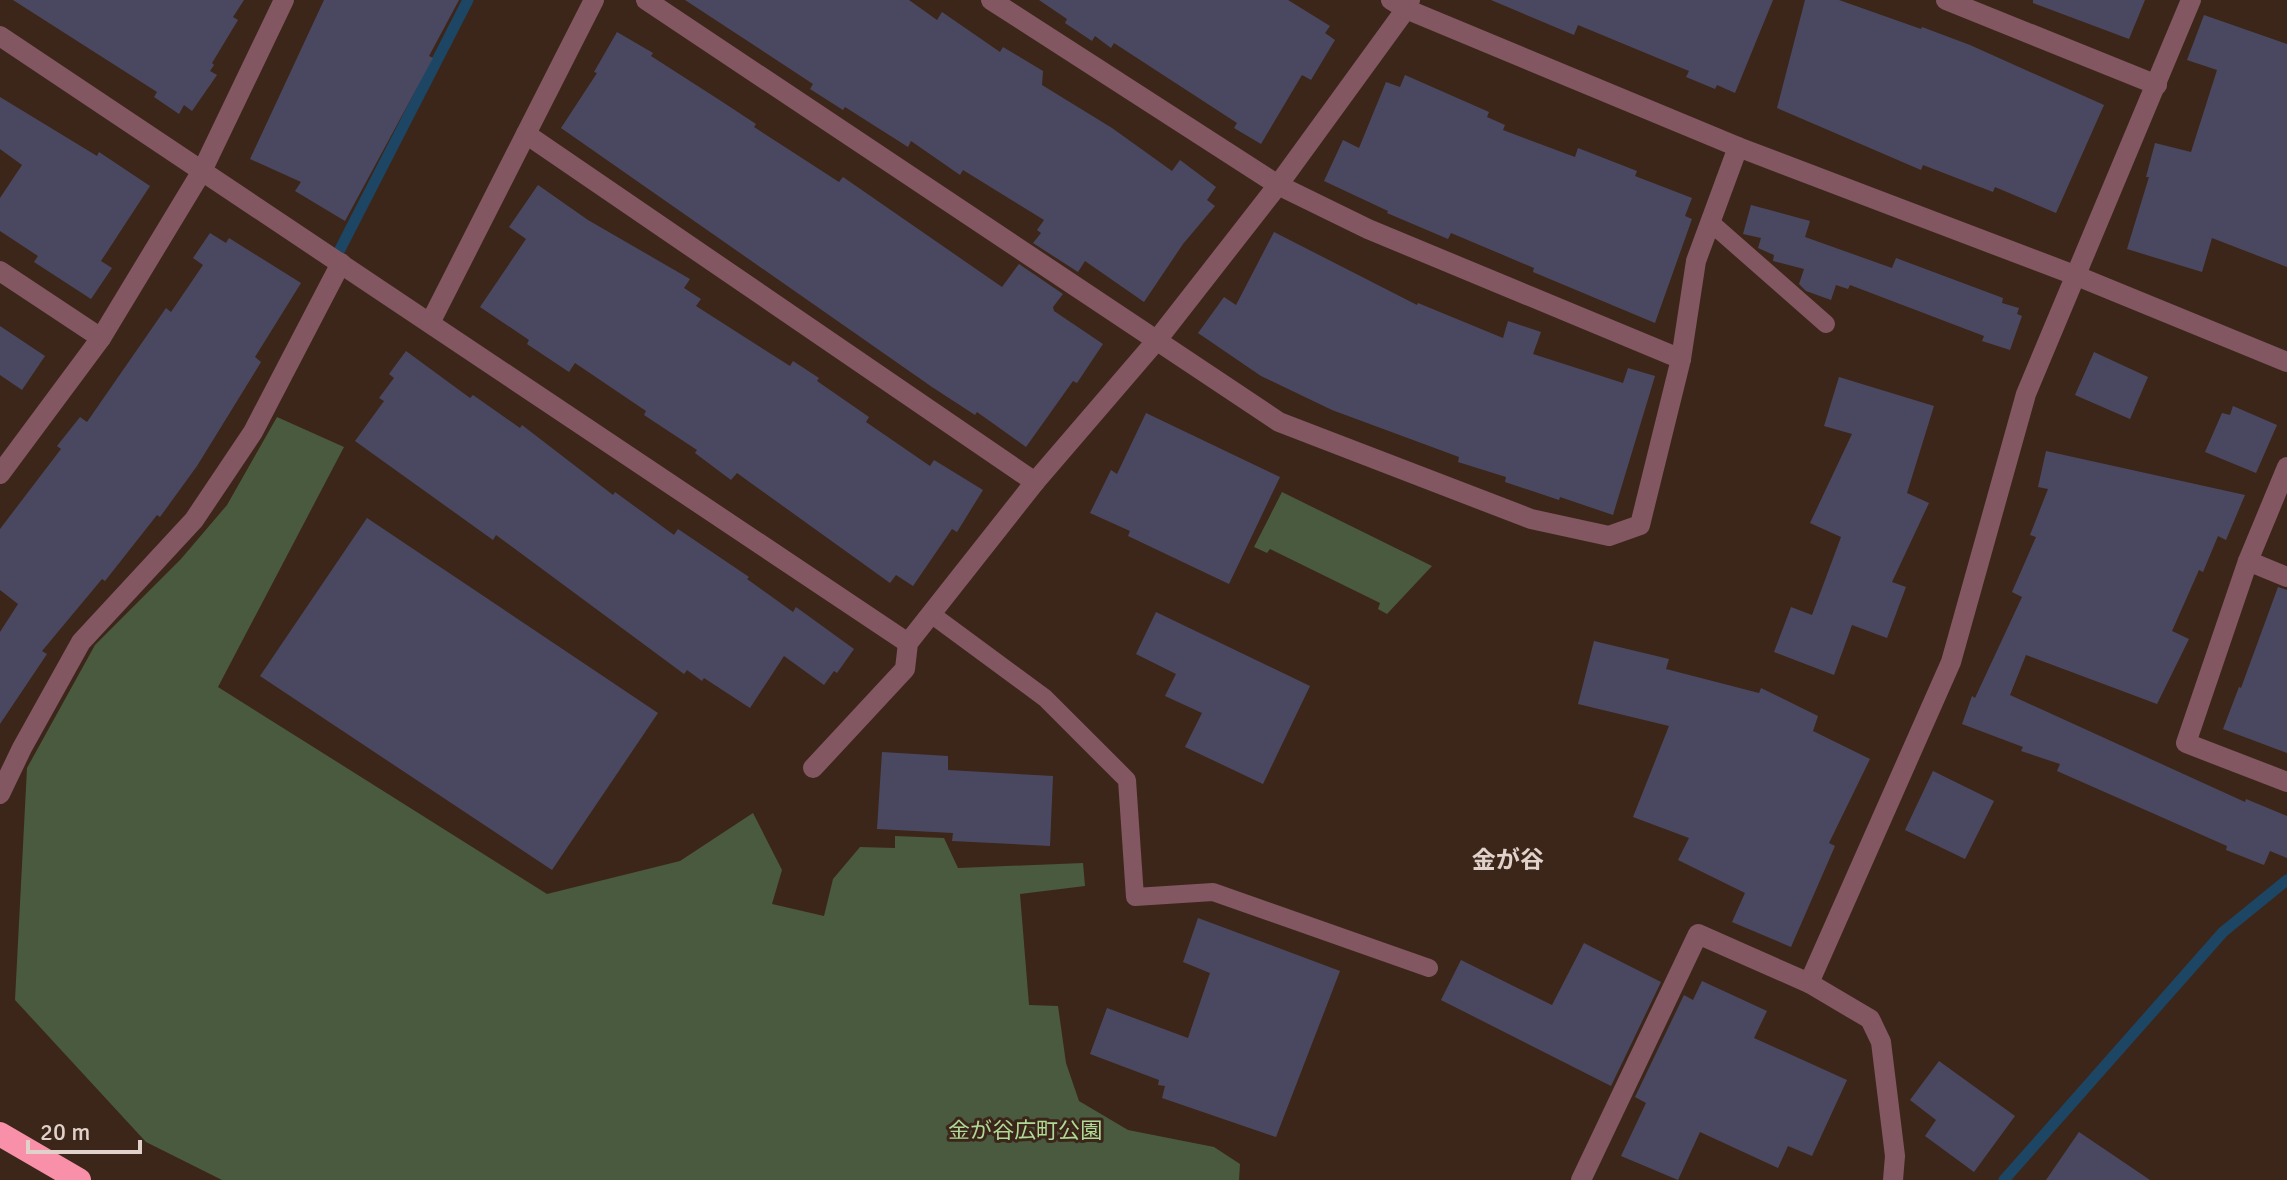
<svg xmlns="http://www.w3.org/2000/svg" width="2287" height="1180" viewBox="0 0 2287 1180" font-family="Signika,'Noto Sans JP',sans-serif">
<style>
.green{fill:#495a3f}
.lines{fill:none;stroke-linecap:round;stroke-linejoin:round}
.stream{stroke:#1d4664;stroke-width:11}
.building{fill:#4a4860}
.service{stroke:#825761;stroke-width:18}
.minor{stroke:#825761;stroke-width:20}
.tertiary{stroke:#825761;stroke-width:20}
.motorway{stroke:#f990a9;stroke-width:24}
.labels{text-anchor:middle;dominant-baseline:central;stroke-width:6;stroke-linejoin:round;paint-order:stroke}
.park-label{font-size:22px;fill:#afd997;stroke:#3c261a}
.neighbourhood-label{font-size:24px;font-weight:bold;fill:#e0d1ca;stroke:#3c261a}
</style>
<rect width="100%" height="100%" fill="#3c261a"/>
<g class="green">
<path d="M 277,417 L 344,447 L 218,687 L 547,894 L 680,861 L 753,813 L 782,870 L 772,904 L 824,916 L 833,879 L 860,847 L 895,848 L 895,836 L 944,838 L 958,868 L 1083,863 L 1085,886 L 1020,894 L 1029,1005 L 1058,1006 L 1066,1063 L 1079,1101 L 1128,1130 L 1214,1147 L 1240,1164 L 1239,1180 L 222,1180 L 146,1142 L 15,1000 L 27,768 L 95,645 L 181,559 L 227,505 Z"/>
<path d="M 1282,492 L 1432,566 L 1387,614 L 1378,609 L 1380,603 L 1270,549 L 1267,553 L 1254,547 Z"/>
</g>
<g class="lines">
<g class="stream">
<path d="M 333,263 L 468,0"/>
<path d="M 2004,1180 L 2223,932 L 2287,880"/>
</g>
</g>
<g class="building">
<path d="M 13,0 L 244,0 L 233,17 L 238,20 L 212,63 L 214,65 L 210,71 L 217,75 L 192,111 L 184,105 L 179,114 L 154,97 L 157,92 Z"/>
<path d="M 324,0 L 459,0 L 429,56 L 433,58 L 345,221 L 295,191 L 301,182 L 250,159 Z"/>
<path d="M 685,0 L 909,0 L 937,20 L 942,12 L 1000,52 L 1003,47 L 1043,71 L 1042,85 L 1112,128 L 1172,171 L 1180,160 L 1216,187 L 1207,200 L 1215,206 L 1183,244 L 1144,302 L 1085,261 L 1078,272 L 1033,243 L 1041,233 L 1037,230 L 1044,220 L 963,170 L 960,175 L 911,141 L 908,147 L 845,107 L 843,110 L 810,89 L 813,84 Z"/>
<path d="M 1039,0 L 1288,0 L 1330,26 L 1325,33 L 1335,40 L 1311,80 L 1302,75 L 1261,144 L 1234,128 L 1237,123 L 1114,43 L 1111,48 L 1095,36 L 1092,41 L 1065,23 L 1067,19 Z"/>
<path d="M 1491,0 L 1773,0 L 1735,93 L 1717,85 L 1715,89 L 1686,77 L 1689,71 L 1578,25 L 1574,35 Z"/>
<path d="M 1805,0 L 1839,0 L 1921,29 L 1922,27 L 1970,45 L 2104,105 L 2056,213 L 1995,187 L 1993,192 L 1923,165 L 1921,170 L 1777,108 Z"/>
<path d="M 2033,0 L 2145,0 L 2129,39 L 2033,3 Z"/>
<path d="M 2204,15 L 2287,44 L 2287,267 L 2212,238 L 2202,272 L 2127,249 L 2149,177 L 2146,177 L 2155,143 L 2191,152 L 2217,70 L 2187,60 Z"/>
<path d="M 617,32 L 653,53 L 651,56 L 721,101 L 756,124 L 754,127 L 839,182 L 843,177 L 1002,287 L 1019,264 L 1063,294 L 1053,307 L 1054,311 L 1103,344 L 1077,383 L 1073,381 L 1026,447 L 977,412 L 975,415 L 932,387 L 561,128 L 597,73 L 594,72 Z"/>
<path d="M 1405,75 L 1489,112 L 1487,117 L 1505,125 L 1503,130 L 1575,157 L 1578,148 L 1637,171 L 1635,176 L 1692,198 L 1685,216 L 1692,219 L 1655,323 L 1533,272 L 1534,268 L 1451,233 L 1448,239 L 1387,213 L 1388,211 L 1324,181 L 1343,140 L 1359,148 L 1386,82 L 1400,87 Z"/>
<path d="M 0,97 L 97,156 L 99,152 L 150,186 L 101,261 L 112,268 L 91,299 L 34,262 L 38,256 L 0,231 L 0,198 L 22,165 L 0,149 Z"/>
<path d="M 538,185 L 588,220 L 690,279 L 684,288 L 701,299 L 696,306 L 790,366 L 793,361 L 819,378 L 817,381 L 869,417 L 866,422 L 930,466 L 934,460 L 983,490 L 957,532 L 952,529 L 913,586 L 896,575 L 890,583 L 737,473 L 731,480 L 695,453 L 697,450 L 644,415 L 646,411 L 575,363 L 569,372 L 527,344 L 529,340 L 480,307 L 526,239 L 509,227 Z"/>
<path d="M 1751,205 L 1810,221 L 1805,237 L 1892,268 L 1896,258 L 2003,298 L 2002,303 L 2019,308 L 2017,314 L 2022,316 L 2010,350 L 1982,341 L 1984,336 L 1850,285 L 1848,289 L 1836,285 L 1831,300 L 1806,291 L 1799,284 L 1804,269 L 1773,261 L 1774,255 L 1758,248 L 1761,238 L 1743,234 Z"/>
<path d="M 1274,232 L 1417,305 L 1418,303 L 1503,338 L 1508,321 L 1541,332 L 1533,354 L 1623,383 L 1628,368 L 1655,376 L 1613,515 L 1560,497 L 1559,500 L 1505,482 L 1506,477 L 1458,462 L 1459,457 L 1332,410 L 1261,376 L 1198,333 L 1224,297 L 1236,305 Z"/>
<path d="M 210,233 L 226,243 L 229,238 L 301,283 L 255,357 L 261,362 L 197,466 L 160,517 L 157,515 L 105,581 L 102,579 L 42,651 L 47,654 L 0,724 L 0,632 L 18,604 L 0,590 L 0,529 L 61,449 L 57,446 L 80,417 L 87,422 L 166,308 L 171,312 L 203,265 L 193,258 Z"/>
<path d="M 0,326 L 45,356 L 22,390 L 0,375 Z"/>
<path d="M 406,351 L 470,398 L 473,395 L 520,428 L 522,425 L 613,495 L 615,492 L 674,535 L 678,529 L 749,577 L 747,579 L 793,612 L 796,607 L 854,649 L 837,673 L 834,671 L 824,685 L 784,656 L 750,708 L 704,678 L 702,681 L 687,670 L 684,674 L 496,535 L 493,540 L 355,441 L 384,401 L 379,398 L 394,378 L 389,374 Z"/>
<path d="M 2094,352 L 2148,377 L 2130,419 L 2075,395 Z"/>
<path d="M 1839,377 L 1934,406 L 1907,493 L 1929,503 L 1892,582 L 1906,587 L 1887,638 L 1852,625 L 1834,675 L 1774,652 L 1791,607 L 1812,615 L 1841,537 L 1810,523 L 1852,434 L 1824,426 Z"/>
<path d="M 2233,406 L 2277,425 L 2256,473 L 2205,452 L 2222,413 L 2230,415 Z"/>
<path d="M 1146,413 L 1280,477 L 1229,584 L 1128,536 L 1130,531 L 1090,513 L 1111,470 L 1117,474 Z"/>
<path d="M 2046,451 L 2245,495 L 2226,540 L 2218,536 L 2203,572 L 2199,570 L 2172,631 L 2189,639 L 2157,704 L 2026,655 L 2010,695 L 2245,802 L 2246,799 L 2287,816 L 2287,858 L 2270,851 L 2264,865 L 2226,850 L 2227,846 L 2057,771 L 2060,764 L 2021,751 L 2023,747 L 1962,724 L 1972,696 L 1975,698 L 2022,597 L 2012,592 L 2036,537 L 2030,535 L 2048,489 L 2038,487 Z"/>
<path d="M 367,518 L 658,713 L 552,870 L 260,676 Z"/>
<path d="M 2278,587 L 2287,590 L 2287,753 L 2223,729 L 2239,687 L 2241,688 Z"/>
<path d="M 1156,612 L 1310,686 L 1263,784 L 1185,747 L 1202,713 L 1165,696 L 1176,674 L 1136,654 Z"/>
<path d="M 1594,641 L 1669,659 L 1666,669 L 1759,693 L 1761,688 L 1818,716 L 1813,731 L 1870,759 L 1829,843 L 1835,846 L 1791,947 L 1732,922 L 1745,893 L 1678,860 L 1689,838 L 1633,817 L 1669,726 L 1578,704 Z"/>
<path d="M 882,752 L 948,756 L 948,770 L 1053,776 L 1050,846 L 952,841 L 953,833 L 877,829 Z"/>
<path d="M 1933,771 L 1994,801 L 1965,859 L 1905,830 Z"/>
<path d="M 1198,918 L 1340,971 L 1276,1137 L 1162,1098 L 1165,1086 L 1158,1085 L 1159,1080 L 1090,1054 L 1107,1008 L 1188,1038 L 1210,973 L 1183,962 Z"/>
<path d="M 1584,943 L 1661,982 L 1611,1086 L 1441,1000 L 1461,960 L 1552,1005 Z"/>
<path d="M 1702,981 L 1767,1011 L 1754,1038 L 1847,1080 L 1812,1156 L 1788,1146 L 1778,1168 L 1700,1132 L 1678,1180 L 1621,1156 L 1646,1103 L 1635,1097 L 1684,995 L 1693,1000 Z"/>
<path d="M 1939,1061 L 2015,1116 L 1974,1172 L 1925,1136 L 1936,1120 L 1910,1100 Z"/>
<path d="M 2079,1132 L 2150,1180 L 2046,1180 Z"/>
</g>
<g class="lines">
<g class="service">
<path d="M 1710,222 L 1826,324"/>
<path d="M 931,614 L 1045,698 L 1127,780 L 1135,897 L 1213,892 L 1429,968"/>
</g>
<g class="minor">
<path d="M 646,0 L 1279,422 L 1531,519 L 1609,536 L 1640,525 L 1681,359 L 1696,261 L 1738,147"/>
<path d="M 991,0 L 1278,185 L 1368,229 L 1681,359"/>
<path d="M 1946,0 L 2157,85"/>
<path d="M 0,36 L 908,643"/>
<path d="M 526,134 L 1035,482"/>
<path d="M 0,271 L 101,338"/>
<path d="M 430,323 L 594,0"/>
<path d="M 2287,467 L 2248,561 L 2186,743 L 2287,782"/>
<path d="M 2248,561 L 2287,577"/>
<path d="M 813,768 L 905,669 L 908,643 L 1035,482 L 1157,340 L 1278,185 L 1406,9 L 1410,0"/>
<path d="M 0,794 L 22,748 L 81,642 L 194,520 L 253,432 L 341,263"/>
<path d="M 1809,983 L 1951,662 L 2026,394 L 2191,0"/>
<path d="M 1581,1180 L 1698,934 L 1809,983 L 1870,1019 L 1881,1042 L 1895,1156 L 1893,1180"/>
</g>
<g class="tertiary">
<path d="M 1391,0 L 1406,9 L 1738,147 L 2077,276 L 2287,362"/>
<path d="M 0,474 L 101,338 L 202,171 L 284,0"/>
</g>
<path class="motorway" d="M 0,1134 L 79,1180"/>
</g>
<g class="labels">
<g class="park-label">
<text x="1025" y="1130">金が谷広町公園</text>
</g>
<g class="neighbourhood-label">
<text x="1508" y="860">金が谷</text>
</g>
</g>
<path d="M28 1140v12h112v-12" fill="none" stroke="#e0d1ca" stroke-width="4"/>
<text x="40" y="1140" font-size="24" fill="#e0d1ca" stroke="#3c261a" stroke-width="6" paint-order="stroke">20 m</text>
</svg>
